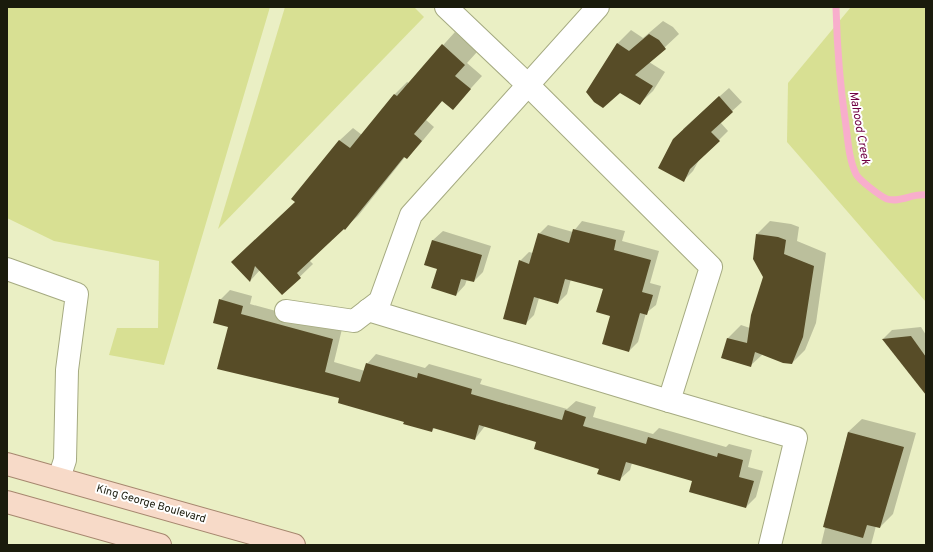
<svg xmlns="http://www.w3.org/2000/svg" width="933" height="552" viewBox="0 0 933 552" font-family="Overpass,sans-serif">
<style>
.green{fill:#d8e093}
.shadow{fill:#0003}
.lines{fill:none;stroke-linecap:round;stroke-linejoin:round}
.stream{stroke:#f8aecc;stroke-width:7}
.building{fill:#574c27}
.minor-casing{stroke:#a5aa81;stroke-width:24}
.major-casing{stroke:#a6876f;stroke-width:24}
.minor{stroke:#fff;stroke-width:22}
.major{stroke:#f7dac8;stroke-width:22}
.labels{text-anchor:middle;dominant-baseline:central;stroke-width:4;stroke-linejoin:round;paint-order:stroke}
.street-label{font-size:11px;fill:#1a1b0c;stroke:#fff}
.water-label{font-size:12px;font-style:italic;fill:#700043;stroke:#fff}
</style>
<rect width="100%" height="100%" fill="#eaefc4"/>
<g class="green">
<path d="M 7,7 L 270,7 L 164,365 L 109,355 L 117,328 L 158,328 L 159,261 L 54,241 L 7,218 Z"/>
<path d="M 285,7 L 414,7 L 424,17 L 218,229 Z"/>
<path d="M 851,7 L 926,7 L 926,302 L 787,142 L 788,83 Z"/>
</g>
<g class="shadow">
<path d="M 663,21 L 673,27 L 679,34 L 649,62 L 665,72 L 653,91 L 639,104 L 617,44 L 631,30 L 643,38 Z"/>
<path d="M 455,32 L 477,52 L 467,63 L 482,76 L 452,109 L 443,100 L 426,120 L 434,127 L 419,145 L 407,158 L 405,157 L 358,216 L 309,260 L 313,264 L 282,294 L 260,270 L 250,281 L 233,262 L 296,202 L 293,199 L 340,140 L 353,128 L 362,135 L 395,94 L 407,82 L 409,83 Z"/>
<path d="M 729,88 L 742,102 L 720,122 L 728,131 L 699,160 L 693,171 L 684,180 L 683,129 Z"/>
<path d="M 582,221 L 625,231 L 622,241 L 659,251 L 650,283 L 661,286 L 656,305 L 646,313 L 638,342 L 629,351 L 611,316 L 604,288 L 571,279 L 567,294 L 558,303 L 539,298 L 534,315 L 525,324 L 520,261 L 529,252 L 533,253 L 539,234 L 548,225 L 573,232 Z"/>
<path d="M 770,221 L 791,224 L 799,227 L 797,241 L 826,253 L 816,323 L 805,350 L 792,363 L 763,354 L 750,366 L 722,358 L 728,338 L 741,325 L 750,328 L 764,277 L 757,234 Z"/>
<path d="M 443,231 L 491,246 L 483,272 L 474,281 L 467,279 L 465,285 L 456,295 L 438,268 L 426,264 L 433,240 Z"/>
<path d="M 230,290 L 252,296 L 250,304 L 342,329 L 334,362 L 365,371 L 367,364 L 376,354 L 425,368 L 429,364 L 482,379 L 480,384 L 567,409 L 576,401 L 596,407 L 593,417 L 653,434 L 659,428 L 726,447 L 729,444 L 752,450 L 748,467 L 763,471 L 756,497 L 746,507 L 693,480 L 632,463 L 630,470 L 620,479 L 600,468 L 537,441 L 485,426 L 475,439 L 435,427 L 432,431 L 340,397 L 229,327 L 220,300 Z"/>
<path d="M 921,327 L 926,335 L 926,393 L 883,339 L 892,330 Z"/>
<path d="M 862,419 L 916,433 L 893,514 L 880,527 L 876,526 L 871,545 L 821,545 L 848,432 Z"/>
</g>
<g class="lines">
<path class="stream" d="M 836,7 C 837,47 840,86 846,126 C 848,142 849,159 856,174 C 859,180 880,196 887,199 C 900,203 913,193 926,195"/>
</g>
<g class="building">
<path d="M 649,34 L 659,40 L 666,49 L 635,75 L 653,86 L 640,105 L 620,93 L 603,108 L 594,102 L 586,92 L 617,43 L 629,51 Z"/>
<path d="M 442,44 L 465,65 L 455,76 L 471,89 L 453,110 L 442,101 L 414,134 L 422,141 L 407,159 L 404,157 L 345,230 L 344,229 L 297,273 L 301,278 L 282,295 L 255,266 L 250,282 L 231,262 L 295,202 L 291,199 L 339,140 L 350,148 L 394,94 L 397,96 Z"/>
<path d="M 719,96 L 733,112 L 711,132 L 720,141 L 690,169 L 684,182 L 658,168 L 673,139 Z"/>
<path d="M 573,229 L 616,240 L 614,250 L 651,260 L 642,292 L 653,295 L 647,315 L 640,313 L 629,352 L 602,344 L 610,316 L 596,312 L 603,289 L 565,279 L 558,304 L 534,297 L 526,325 L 503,319 L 519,260 L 529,264 L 538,233 L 569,243 Z"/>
<path d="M 756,234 L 778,237 L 786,240 L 784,254 L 814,266 L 803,337 L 792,364 L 783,363 L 755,352 L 751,367 L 721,358 L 727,338 L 747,343 L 751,315 L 763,277 L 753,259 Z"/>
<path d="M 432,240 L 482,255 L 474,282 L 461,279 L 456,296 L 431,288 L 437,269 L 424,265 Z"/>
<path d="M 219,299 L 243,306 L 241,314 L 333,339 L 325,372 L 360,382 L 366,363 L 417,378 L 418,373 L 472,389 L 471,394 L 562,420 L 565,410 L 586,417 L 583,426 L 646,444 L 648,437 L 717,457 L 718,453 L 743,460 L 739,477 L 754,481 L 746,508 L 689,492 L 692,481 L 626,462 L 620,481 L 597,474 L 599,469 L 534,449 L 536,442 L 479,425 L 475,440 L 433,428 L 432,432 L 403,424 L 404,422 L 338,403 L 339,398 L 217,369 L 228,327 L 213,323 Z"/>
<path d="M 911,336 L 926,357 L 926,395 L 882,339 Z"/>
<path d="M 848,432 L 904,447 L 880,528 L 867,525 L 863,538 L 823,527 Z"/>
</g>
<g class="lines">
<defs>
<g id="minor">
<path d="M 446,7 L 528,85 L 711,267 L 669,401 L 796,438 L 770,545"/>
<path d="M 7,269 L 77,294 L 67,370 L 65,460 L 59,478"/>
<path d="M 368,310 L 669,401"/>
<path d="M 286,311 L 354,321 L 380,301 L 411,215 L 598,7"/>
</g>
<g id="major">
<path d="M 7,464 L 294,545"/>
<path d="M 7,502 L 160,545"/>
</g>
</defs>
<use href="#minor" class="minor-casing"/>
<use href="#major" class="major-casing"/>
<use href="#minor" class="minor"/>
<use href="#major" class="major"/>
</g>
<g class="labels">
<g class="street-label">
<text transform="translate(151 504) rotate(16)">King George Boulevard</text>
</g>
<g class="water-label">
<text transform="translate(859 128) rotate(80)">Mahood Creek</text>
</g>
</g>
<rect width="933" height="552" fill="none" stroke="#1a1b0c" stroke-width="16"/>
</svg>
